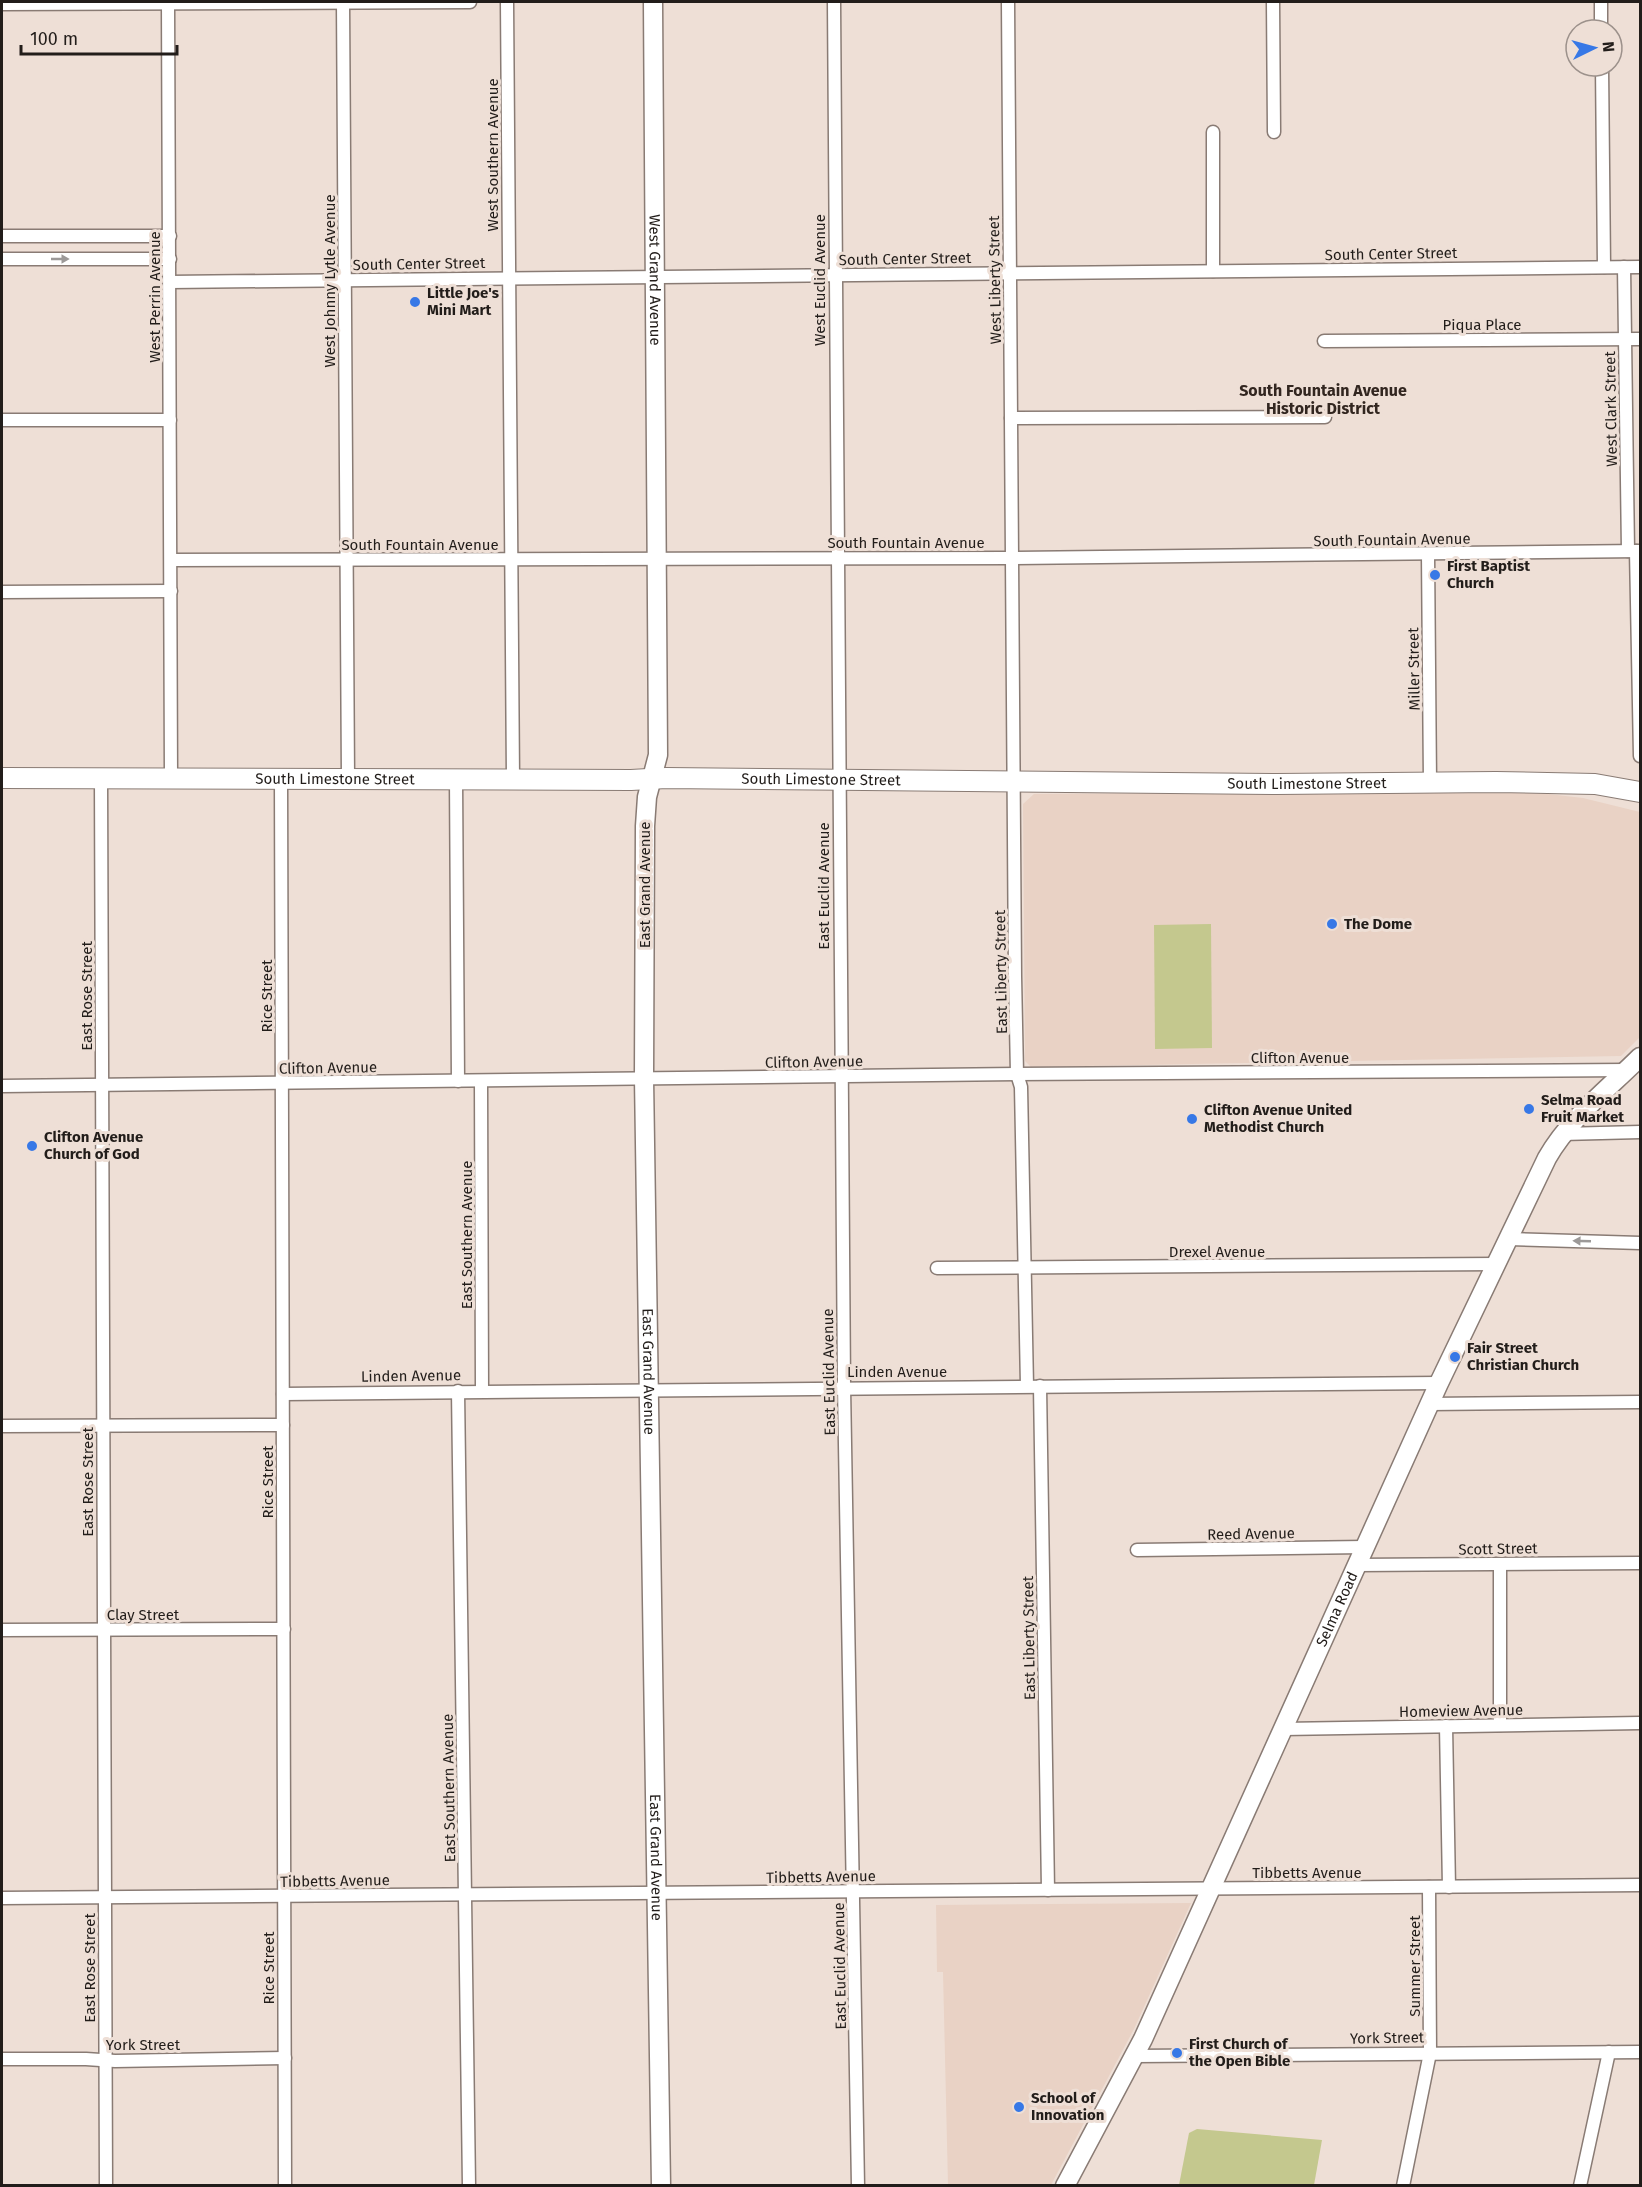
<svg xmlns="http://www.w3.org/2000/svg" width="1642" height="2187" viewBox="0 0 1642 2187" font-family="'Fira Sans',sans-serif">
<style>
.built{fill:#e9d2c5}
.green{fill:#c4c88e}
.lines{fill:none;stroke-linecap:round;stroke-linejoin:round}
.street-casing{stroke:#897b74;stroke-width:15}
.secondary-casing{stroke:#897b74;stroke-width:21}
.primary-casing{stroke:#897b74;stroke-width:22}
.street{stroke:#fff;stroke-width:12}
.secondary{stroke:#fff;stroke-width:18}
.primary{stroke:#fff;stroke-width:20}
.oneway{fill:#9c9998}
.poi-dot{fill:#3778e6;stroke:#eedfd6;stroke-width:2}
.labels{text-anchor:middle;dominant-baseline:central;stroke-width:6;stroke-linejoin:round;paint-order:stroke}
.street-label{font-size:15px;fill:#221d1a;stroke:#eedfd6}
.poi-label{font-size:15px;font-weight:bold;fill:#221d1a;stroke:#eedfd6;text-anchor:start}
.neighbourhood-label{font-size:16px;font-weight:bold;fill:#322620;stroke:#eedfd6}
</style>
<rect width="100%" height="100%" fill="#eedfd6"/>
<g class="built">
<path d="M 1495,791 L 1548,794 L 1583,798 L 1640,812 L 1640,1037 L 1621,1056 L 1031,1067 L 1025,1061 L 1023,804 L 1034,794 Z"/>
<path d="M 1191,1903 L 1134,2029 L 1051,2185 L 948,2185 L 943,1972 L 937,1972 L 936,1905 Z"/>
</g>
<g class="green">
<path d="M 1211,924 L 1212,1048 L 1155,1049 L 1154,925 Z"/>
<path d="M 1197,2129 L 1322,2140 L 1314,2185 L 1179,2185 L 1189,2133 Z"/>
</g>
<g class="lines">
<defs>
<g id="street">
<path d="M 168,2 L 171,779"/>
<path d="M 343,2 L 348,779"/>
<path d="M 507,2 L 513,780"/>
<path d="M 834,2 L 844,1387 L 858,2186"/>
<path d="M 1008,2 L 1015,976 L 1017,1074 L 1021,1087 L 1027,1386"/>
<path d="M 1273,2 L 1274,132"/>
<path d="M 1601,2 L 1601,30"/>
<path d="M 2,4 L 470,2"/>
<path d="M 1602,66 L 1604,267"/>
<path d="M 1213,132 L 1213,271"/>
<path d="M 2,236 L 170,236"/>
<path d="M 2,259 L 170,259"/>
<path d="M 1624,267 L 1628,551"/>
<path d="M 170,282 L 1640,267"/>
<path d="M 1324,341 L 1640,339"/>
<path d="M 1011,418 L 1325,417"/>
<path d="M 2,420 L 170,420"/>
<path d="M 1636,551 L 1640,756"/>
<path d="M 1428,554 L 1430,783"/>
<path d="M 171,560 L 1012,558 L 1640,551"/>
<path d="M 2,592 L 171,591"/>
<path d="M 101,778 L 106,2186"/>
<path d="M 281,779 L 285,2186"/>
<path d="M 456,779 L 458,1081"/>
<path d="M 481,1081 L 482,1390"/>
<path d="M 2,1086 L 1017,1074 L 1627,1070"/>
<path d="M 1562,1134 L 1640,1132"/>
<path d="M 1509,1239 L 1640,1243"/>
<path d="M 937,1268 L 1497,1264"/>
<path d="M 1040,1386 L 1048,1890"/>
<path d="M 458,1391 L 469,2186"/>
<path d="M 283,1394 L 1439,1383"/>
<path d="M 1429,1404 L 1640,1402"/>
<path d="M 2,1426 L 283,1425"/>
<path d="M 1137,1550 L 1365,1547"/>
<path d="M 1357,1565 L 1640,1563"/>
<path d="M 2,1630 L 284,1629"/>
<path d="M 1500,1725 L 1500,1564"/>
<path d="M 1446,1726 L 1449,1887"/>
<path d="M 1283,1729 L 1640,1723"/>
<path d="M 2,1898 L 1640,1885"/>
<path d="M 1134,2056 L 1640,2052"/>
<path d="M 2,2059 L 86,2059 L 115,2061 L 285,2058"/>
<path d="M 1403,2186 L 1430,2053 L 1429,1887"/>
<path d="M 1580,2186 L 1609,2052"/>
</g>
<g id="secondary">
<path id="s1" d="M 653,2 L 658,755 L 647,797 L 645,826 L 644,1078 L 661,2186"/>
<path id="s2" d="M 1065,2186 L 1143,2039 L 1439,1383 L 1547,1158 C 1570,1118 1608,1089 1640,1057"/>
</g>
<g id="primary">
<path id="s3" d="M 2,778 L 631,780 L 666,778 L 1277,784 L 1496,782 L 1595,784 L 1640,792"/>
</g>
</defs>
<use href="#street" class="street-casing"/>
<use href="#secondary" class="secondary-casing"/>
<use href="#primary" class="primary-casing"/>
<use href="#street" class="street"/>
<use href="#secondary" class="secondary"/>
<use href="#primary" class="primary"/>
</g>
<defs><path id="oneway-solid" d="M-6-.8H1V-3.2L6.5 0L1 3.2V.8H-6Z" transform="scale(1.5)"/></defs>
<g class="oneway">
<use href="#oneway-solid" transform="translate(60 259)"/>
<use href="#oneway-solid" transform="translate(1582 1241) rotate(-178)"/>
</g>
<g class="poi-dot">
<circle cx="415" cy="302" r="6"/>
<circle cx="1435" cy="575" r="6"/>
<circle cx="1332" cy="924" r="6"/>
<circle cx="1529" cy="1109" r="6"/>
<circle cx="1192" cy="1119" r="6"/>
<circle cx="32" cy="1146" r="6"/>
<circle cx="1455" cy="1357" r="6"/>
<circle cx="1177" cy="2053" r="6"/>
<circle cx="1019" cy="2107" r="6"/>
</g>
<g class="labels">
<g class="street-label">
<text transform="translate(493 155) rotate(-90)">West Southern Avenue</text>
<text transform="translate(1391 254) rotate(-1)">South Center Street</text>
<text transform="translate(905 259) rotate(-1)">South Center Street</text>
<text transform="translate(419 264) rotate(-1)">South Center Street</text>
<text stroke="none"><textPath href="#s1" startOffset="278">West Grand Avenue</textPath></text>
<text transform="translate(820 280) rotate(-90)">West Euclid Avenue</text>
<text transform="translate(995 280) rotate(-91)">West Liberty Street</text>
<text transform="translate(330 281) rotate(-90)">West Johnny Lytle Avenue</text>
<text transform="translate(155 297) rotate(-90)">West Perrin Avenue</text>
<text x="1482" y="325">Piqua Place</text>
<text transform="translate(1611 409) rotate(-91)">West Clark Street</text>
<text transform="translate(1392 540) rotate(-1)">South Fountain Avenue</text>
<text x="906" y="543">South Fountain Avenue</text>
<text x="420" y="545">South Fountain Avenue</text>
<text transform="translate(1414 669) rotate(-91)">Miller Street</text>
<text stroke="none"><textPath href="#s3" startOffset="333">South Limestone Street</textPath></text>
<text stroke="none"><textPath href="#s3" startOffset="819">South Limestone Street</textPath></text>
<text stroke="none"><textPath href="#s3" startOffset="1305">South Limestone Street</textPath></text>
<text transform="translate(645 885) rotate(-90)">East Grand Avenue</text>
<text transform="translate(824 886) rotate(-90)">East Euclid Avenue</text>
<text transform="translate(1001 972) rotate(-91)">East Liberty Street</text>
<text transform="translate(87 996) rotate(-90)">East Rose Street</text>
<text transform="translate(267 996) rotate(-90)">Rice Street</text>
<text x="1300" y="1058">Clifton Avenue</text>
<text transform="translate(814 1062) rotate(-1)">Clifton Avenue</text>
<text transform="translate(328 1068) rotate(-1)">Clifton Avenue</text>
<text transform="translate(467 1235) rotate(-90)">East Southern Avenue</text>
<text x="1217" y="1252">Drexel Avenue</text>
<text stroke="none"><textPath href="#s1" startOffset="1371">East Grand Avenue</textPath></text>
<text transform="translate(829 1372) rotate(-91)">East Euclid Avenue</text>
<text x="897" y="1372">Linden Avenue</text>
<text transform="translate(411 1376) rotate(-1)">Linden Avenue</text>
<text transform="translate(88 1482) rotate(-90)">East Rose Street</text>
<text transform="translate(268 1482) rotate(-90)">Rice Street</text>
<text transform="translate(1251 1534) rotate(-1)">Reed Avenue</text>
<text transform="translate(1498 1549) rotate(-1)">Scott Street</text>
<text stroke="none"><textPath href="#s2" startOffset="638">Selma Road</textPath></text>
<text x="143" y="1615">Clay Street</text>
<text transform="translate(1029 1638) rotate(-91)">East Liberty Street</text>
<text transform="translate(1461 1711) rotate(-1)">Homeview Avenue</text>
<text transform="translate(449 1788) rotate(-91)">East Southern Avenue</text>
<text stroke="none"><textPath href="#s1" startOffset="1857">East Grand Avenue</textPath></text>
<text x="1307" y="1873">Tibbetts Avenue</text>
<text transform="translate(821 1877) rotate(-1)">Tibbetts Avenue</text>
<text transform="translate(335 1881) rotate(-1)">Tibbetts Avenue</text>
<text transform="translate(840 1966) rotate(-91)">East Euclid Avenue</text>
<text transform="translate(1415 1966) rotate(-90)">Summer Street</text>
<text transform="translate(90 1968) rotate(-90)">East Rose Street</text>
<text transform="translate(269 1968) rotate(-90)">Rice Street</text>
<text transform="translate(1387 2038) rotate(-1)">York Street</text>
<text x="143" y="2045">York Street</text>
</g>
<g class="poi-label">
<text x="427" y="293">Little Joe's<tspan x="427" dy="17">Mini Mart</tspan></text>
<text x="1447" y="566">First Baptist<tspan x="1447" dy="17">Church</tspan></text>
<text x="1344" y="924">The Dome</text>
<text x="1541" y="1100">Selma Road<tspan x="1541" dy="17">Fruit Market</tspan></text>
<text x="1204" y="1110">Clifton Avenue United<tspan x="1204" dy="17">Methodist Church</tspan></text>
<text x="44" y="1137">Clifton Avenue<tspan x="44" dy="17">Church of God</tspan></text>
<text x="1467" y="1348">Fair Street<tspan x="1467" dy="17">Christian Church</tspan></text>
<text x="1189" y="2044">First Church of<tspan x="1189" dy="17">the Open Bible</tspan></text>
<text x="1031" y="2098">School of<tspan x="1031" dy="17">Innovation</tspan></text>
</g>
<g class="neighbourhood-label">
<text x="1323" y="390">South Fountain Avenue<tspan x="1323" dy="18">Historic District</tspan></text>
</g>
</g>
<rect width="1642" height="2187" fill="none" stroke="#221d1a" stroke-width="6"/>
<g transform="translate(1594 48) rotate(85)"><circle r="28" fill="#eedfd6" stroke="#9c918b" stroke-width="1.5"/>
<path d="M0-4.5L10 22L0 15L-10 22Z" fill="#3778e6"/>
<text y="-9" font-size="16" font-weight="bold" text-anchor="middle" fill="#221d1a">N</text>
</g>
<path d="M21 45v9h156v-9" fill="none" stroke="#221d1a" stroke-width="3"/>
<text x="30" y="45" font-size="18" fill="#221d1a" stroke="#eedfd6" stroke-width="4.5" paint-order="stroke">100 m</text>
</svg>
